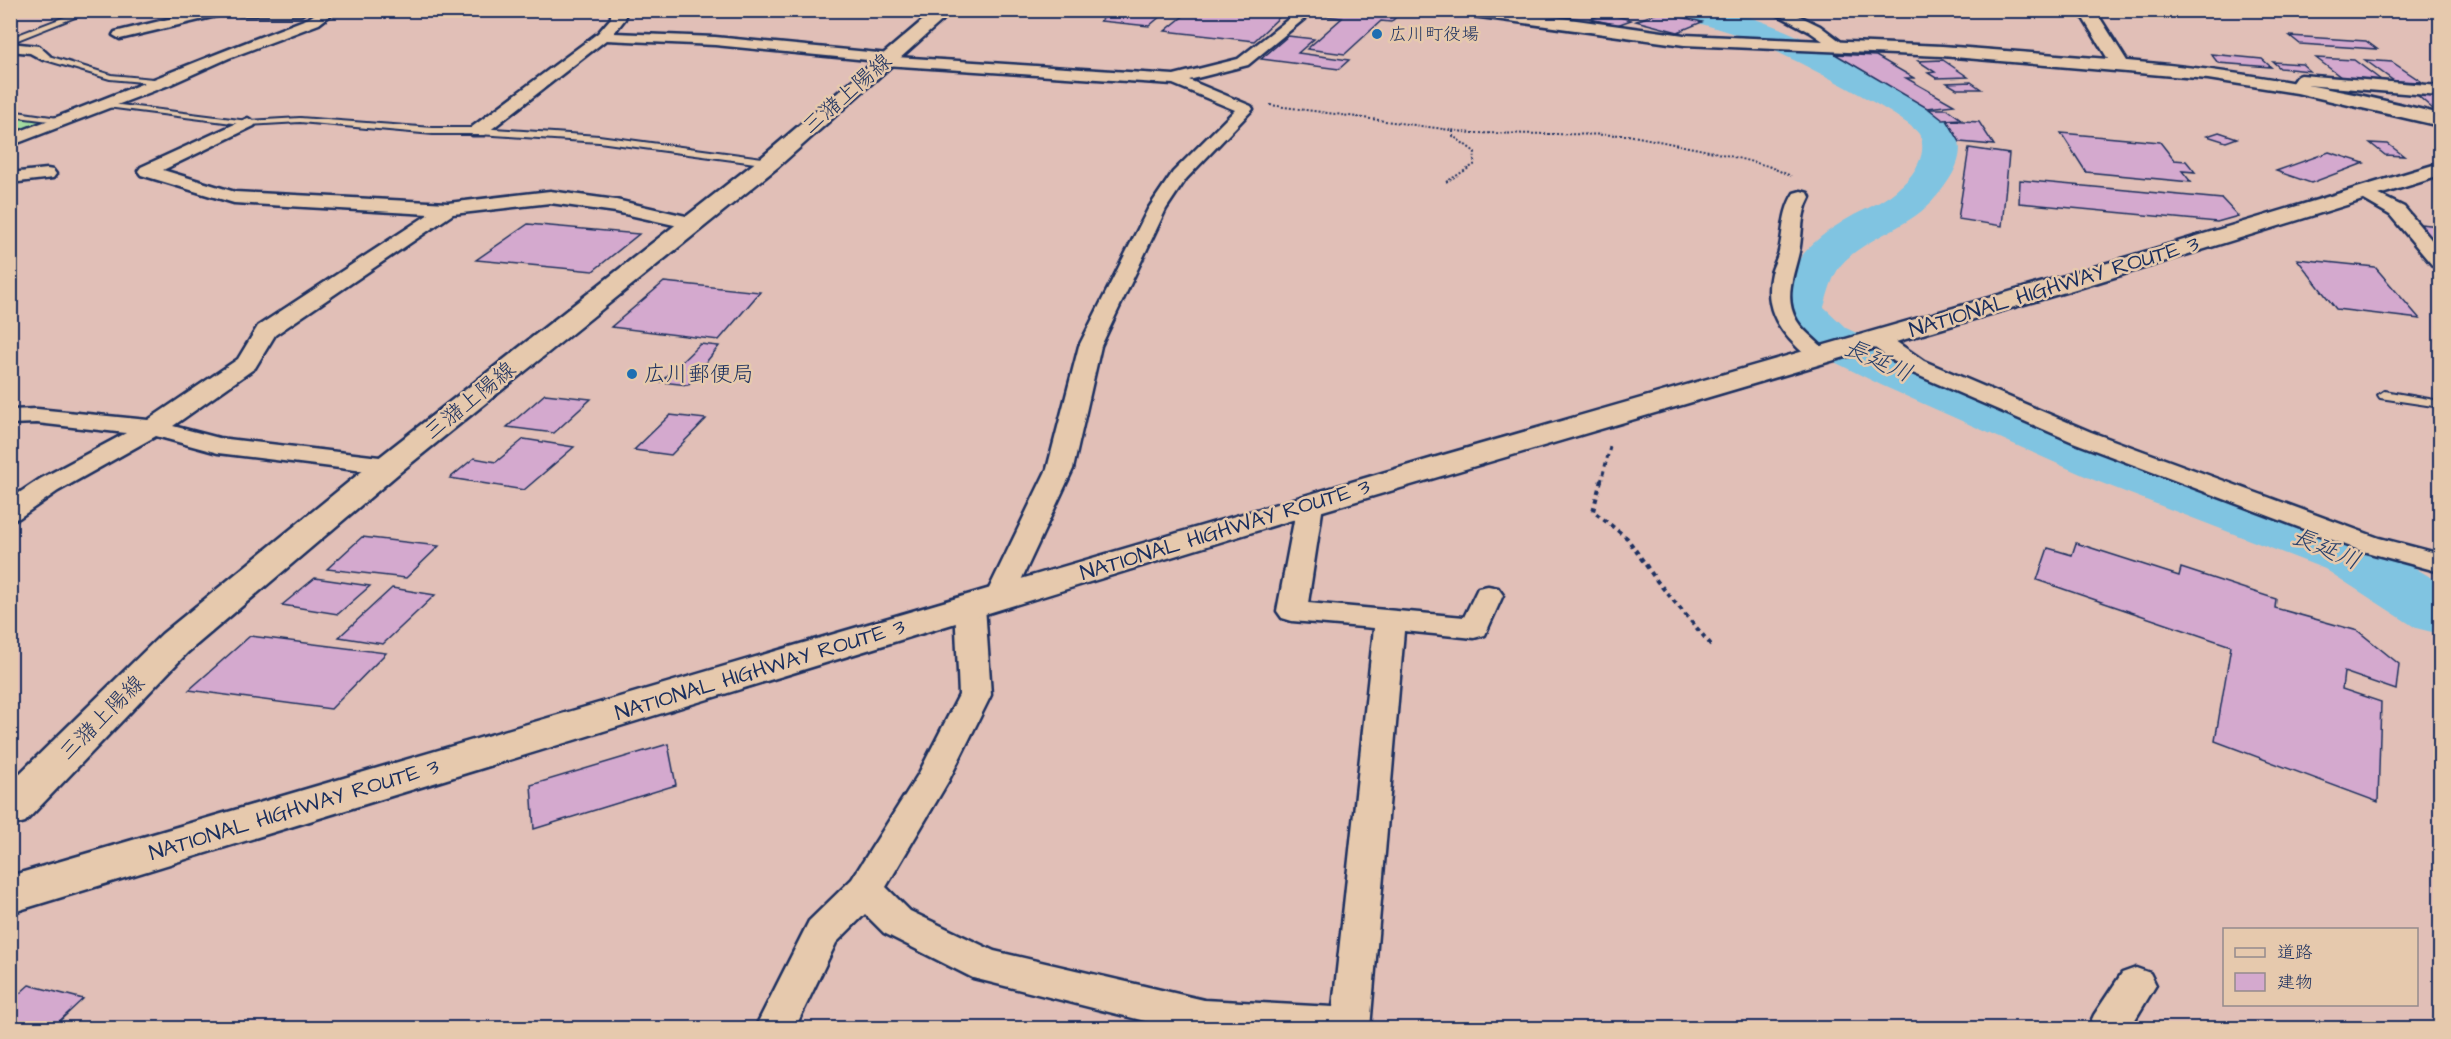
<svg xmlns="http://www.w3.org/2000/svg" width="2451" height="1039" viewBox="0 0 2451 1039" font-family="'Architects Daughter','Klee One',sans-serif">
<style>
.green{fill:#a3dba0;stroke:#5f857f;stroke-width:1.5}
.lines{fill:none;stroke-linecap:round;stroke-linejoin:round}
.river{fill:#80c4e1;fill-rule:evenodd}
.building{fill:#d4a9ce;stroke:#1b2f5e;stroke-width:1.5}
.lane-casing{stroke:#1b2f5e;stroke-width:4}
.street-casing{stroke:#1b2f5e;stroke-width:5}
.secondary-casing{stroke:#1b2f5e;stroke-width:5}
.primary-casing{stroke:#1b2f5e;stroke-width:5}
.highway-casing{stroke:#1b2f5e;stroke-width:5}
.path-far2{stroke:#1b2f5e;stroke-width:2;stroke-dasharray:2 2;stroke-linecap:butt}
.path-far1{stroke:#1b2f5e;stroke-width:3;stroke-dasharray:4 4;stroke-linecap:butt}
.path{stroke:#1b2f5e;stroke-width:4;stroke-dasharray:4.5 4.5;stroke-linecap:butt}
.lane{fill:#e6c9ad;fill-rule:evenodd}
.street{fill:#e6c9ad;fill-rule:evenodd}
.secondary{fill:#e6c9ad;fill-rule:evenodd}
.primary{fill:#e6c9ad;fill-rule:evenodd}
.highway{fill:#e6c9ad;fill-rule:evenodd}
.poi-dot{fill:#1f6fb2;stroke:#e6c9ad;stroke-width:2}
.labels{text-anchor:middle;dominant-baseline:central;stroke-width:5;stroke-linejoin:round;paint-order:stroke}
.far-poi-label{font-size:18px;fill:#1b2f5e;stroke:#e6c9ad;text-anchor:start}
.street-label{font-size:22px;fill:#1b2f5e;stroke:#e6c9ad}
.poi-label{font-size:22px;fill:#1b2f5e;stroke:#e6c9ad;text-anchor:start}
.water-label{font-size:24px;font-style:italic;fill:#253e6b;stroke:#e6c9ad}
</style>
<rect width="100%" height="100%" fill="#e1bfb7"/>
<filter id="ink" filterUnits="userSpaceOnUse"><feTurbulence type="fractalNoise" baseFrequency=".0167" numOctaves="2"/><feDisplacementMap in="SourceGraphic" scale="12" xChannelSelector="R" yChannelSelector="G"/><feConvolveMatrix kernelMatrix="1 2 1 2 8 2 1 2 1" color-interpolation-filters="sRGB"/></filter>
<g filter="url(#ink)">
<path class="green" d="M 11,116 L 48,121 L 11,137 Z"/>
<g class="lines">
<path class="river" d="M 1674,10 C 1690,10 1709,8 1724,11 C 1778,21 1830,53 1879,77 C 1919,97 1985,122 1950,178 C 1939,195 1927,209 1909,220 C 1887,234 1858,245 1841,265 C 1832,276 1828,294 1824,307 L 1846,328 L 1919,363 L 2136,456 L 2371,541 L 2440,583 L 2440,634 L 2416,628 L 2325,569 L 2094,480 L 1881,385 L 1810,350 L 1775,310 C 1793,260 1808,241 1854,215 C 1870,207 1888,199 1901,186 C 1914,175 1929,152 1919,134 C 1910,117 1773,48 1748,39 C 1725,30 1701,24 1678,17 Z"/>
</g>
<g class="building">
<path d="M 1114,10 L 1168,10 L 1149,26 L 1100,21 Z"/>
<path d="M 1191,10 L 1287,10 L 1254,41 L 1165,31 Z"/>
<path d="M 1332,10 L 1403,10 L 1391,22 L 1381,21 L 1345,54 L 1307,49 L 1342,18 L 1325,16 Z"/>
<path d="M 1660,12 L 1702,22 L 1678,32 L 1636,21 Z"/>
<path d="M 1605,13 L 1631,20 L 1617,25 L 1591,19 Z"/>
<path d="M 1288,36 L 1314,39 L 1298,53 L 1349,60 L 1339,69 L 1261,59 Z"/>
<path d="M 2290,36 L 2366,41 L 2377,49 L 2300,44 Z"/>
<path d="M 1835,54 L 1876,56 L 1914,78 L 1906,78 L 1954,105 L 1927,108 Z"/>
<path d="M 2211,54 L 2262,59 L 2271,67 L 2218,63 Z"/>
<path d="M 2316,58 L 2354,60 L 2381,80 L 2341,77 Z"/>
<path d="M 1943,60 L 1968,77 L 1936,78 L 1928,73 L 1935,72 L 1918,61 Z"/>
<path d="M 2365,60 L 2392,62 L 2422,82 L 2394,81 Z"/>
<path d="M 2273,62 L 2302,64 L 2310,71 L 2280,68 Z"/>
<path d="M 1971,82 L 1981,89 L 1957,89 L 1947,83 Z"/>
<path d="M 2417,95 L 2440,97 L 2440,109 L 2433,109 Z"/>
<path d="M 1929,109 L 1947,109 L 1961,119 L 1943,120 Z"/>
<path d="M 1947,120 L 1979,122 L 1994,145 L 1960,142 Z"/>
<path d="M 2219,132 L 2237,138 L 2226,142 L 2207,136 Z"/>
<path d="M 2061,133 L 2160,142 L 2174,160 L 2186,161 L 2195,172 L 2182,171 L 2191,182 L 2086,172 Z"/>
<path d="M 2370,143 L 2388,144 L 2404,156 L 2385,155 Z"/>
<path d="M 1969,148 L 2009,154 L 2002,226 L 1958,219 Z"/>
<path d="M 2329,152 L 2364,163 L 2311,183 L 2276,171 Z"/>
<path d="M 2020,180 L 2222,199 L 2238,216 L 2217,222 L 2019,203 Z"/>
<path d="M 528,224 L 639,234 L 593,271 L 476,260 Z"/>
<path d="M 2420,224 L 2440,226 L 2440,248 Z"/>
<path d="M 2297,259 L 2375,267 L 2420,319 L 2336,309 Z"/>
<path d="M 664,282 L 760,292 L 719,340 L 611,327 Z"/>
<path d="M 700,344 L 719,346 L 688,385 L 661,382 Z"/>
<path d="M 545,394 L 591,399 L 554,433 L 507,427 Z"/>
<path d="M 670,415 L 706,419 L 671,455 L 634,450 Z"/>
<path d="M 524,439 L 574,447 L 524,490 L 450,478 L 474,458 L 496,462 Z"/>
<path d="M 362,537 L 439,546 L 406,578 L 327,569 Z"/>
<path d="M 2076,543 L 2179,576 L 2181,568 L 2276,599 L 2275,608 L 2358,631 L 2399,664 L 2396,690 L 2344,672 L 2342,689 L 2381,702 L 2378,802 L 2215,741 L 2231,646 L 2037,580 L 2048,548 L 2072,555 Z"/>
<path d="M 315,578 L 370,586 L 338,614 L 282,605 Z"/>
<path d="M 392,588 L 435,595 L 383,644 L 339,637 Z"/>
<path d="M 250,636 L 386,653 L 331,709 L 189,690 Z"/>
<path d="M 668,744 L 676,785 L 534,829 L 531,785 Z"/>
<path d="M 29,985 L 83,999 L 52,1028 L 10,1028 L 10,1002 Z"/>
</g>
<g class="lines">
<defs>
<g id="lane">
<path d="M 83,10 L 93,10 L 10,43 L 10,38 Z"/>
<path d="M 42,54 L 111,75 L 164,80 L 168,82 L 164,84 L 110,79 L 39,58 L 38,56 Z"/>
<path d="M 104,103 L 248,121 L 300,118 L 433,128 L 478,128 L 599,136 L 770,159 L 774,162 L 770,165 L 599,142 L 478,134 L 433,134 L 300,122 L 248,125 L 107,107 L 104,107 Z"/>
<path d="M 10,111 L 65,119 L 69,121 L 65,123 L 10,116 Z"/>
<path d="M 2384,391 L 2440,401 L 2440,407 L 2380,398 L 2378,395 Z"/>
</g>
<g id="street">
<path d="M 10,10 L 19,10 L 10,15 Z"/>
<path d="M 205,10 L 230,10 L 229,13 L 120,39 L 113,35 L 115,32 Z"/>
<path d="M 321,10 L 337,10 L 319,24 L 229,58 L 169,85 L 10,146 L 10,135 C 111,97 209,56 309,18 Z"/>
<path d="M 611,10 L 625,10 L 625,19 L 614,33 L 715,37 L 889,54 L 896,57 L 1174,75 L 1238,59 L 1300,10 L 1315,10 L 1248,65 L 1189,80 L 1251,106 L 1253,109 L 1186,179 L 1166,209 L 1101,346 L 1073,469 L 1010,604 L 1000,606 L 990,604 L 985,597 L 1047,469 L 1079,346 L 1148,209 L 1173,172 L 1235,110 L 1173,84 L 885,65 L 878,61 L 715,45 L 606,40 L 484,135 L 472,135 L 470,131 L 472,127 L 598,33 L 611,18 Z"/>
<path d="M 1769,10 L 1787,10 L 1820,26 L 1848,47 L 1846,50 L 1836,50 L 1810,32 Z"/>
<path d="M 10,43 L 39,46 L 50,56 L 43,60 L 30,53 L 10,51 Z"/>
<path d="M 2301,75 L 2440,86 L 2440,96 L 2306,85 L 2302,90 L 2292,90 L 2289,87 L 2296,77 Z"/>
<path d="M 248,118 L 256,123 L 254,126 L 163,170 L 235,192 L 448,203 L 550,191 L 616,200 L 699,219 L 702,223 L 699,227 L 692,229 L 616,212 L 550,203 L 453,214 L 275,335 L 255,368 L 173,426 L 219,438 L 388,458 L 397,461 L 401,466 L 397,471 L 388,474 L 218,453 L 156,436 L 58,491 L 19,518 L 10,520 L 10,499 L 40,479 L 126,433 L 37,423 L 10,424 L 10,410 L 37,409 L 148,420 L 238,359 L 258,326 L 429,214 L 234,203 L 141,175 L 138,171 L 141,167 Z"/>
<path d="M 47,169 L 53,170 L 56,174 L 53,178 L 10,183 L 10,173 Z"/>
<path d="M 2365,188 L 2404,207 L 2440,250 L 2440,268 L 2433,266 L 2390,215 L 2359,197 L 2356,193 L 2359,189 Z"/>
<path d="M 1801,191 L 1808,193 L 1810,197 C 1800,215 1803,233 1799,252 C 1794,275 1783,298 1797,321 C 1805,334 1820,342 1829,355 L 1826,360 C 1813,363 1808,357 1798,348 C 1776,327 1764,305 1771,273 C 1773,266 1777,259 1779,251 C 1784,230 1782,212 1794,193 Z"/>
<path d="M 1877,332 L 1885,334 L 1924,361 L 2091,432 L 2379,538 L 2440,554 L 2440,572 L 2359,550 L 2073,442 L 1908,371 L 1869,344 L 1866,339 L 1869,334 Z"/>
<path d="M 1310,497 L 1319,499 L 1323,505 L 1308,603 L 1464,617 L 1478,588 L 1488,586 L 1498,588 L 1503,595 L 1485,635 L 1474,638 L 1404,631 L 1370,1028 L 1173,1028 L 973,978 L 884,933 L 865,914 L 836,943 L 795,1028 L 755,1028 L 809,921 L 852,879 L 919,773 L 959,695 L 955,606 L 960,599 L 970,596 L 980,599 L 985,606 L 991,695 L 949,780 L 886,887 L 910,911 L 994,951 L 1204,1000 L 1333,1007 L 1374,628 L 1292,621 L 1282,618 L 1277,611 L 1297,505 L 1301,499 Z"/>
<path d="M 2136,968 L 2150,973 L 2156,985 L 2130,1028 L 2088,1028 L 2094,1015 L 2122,973 Z"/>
</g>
<g id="secondary">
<path d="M 231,10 L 309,10 L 301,15 L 239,15 Z"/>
<path d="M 1457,10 L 1505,10 L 1684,35 L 1942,46 L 2108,59 L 2078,10 L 2095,10 L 2127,61 C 2234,70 2337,88 2440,114 L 2440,126 L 2297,93 L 2208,79 L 1942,56 L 1684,45 L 1465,15 Z"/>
</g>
<path id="primary" d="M 935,10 L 954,10 L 778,167 L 399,473 L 188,652 L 25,822 L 10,826 L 10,783 L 162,634 L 377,459 L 762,157 Z"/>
<path id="highway" d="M 2440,163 L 2440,176 L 2079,288 L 1282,523 L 10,913 L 10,876 L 1440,456 L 2061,277 Z"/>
</defs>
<use href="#lane" class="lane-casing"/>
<use href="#street" class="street-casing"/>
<use href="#secondary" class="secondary-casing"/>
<use href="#primary" class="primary-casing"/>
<use href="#highway" class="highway-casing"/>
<g class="path-far2">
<path d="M 1270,105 L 1472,133 L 1628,135 L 1714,152 L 1768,166 L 1791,176"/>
<path d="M 1446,182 L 1474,165 L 1475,152 L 1453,136 L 1453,131"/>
</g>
<path class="path-far1" d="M 1601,482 L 1610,447 L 1608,444"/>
<path class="path" d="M 1601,480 L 1593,511 L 1627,538 L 1657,581 L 1712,646"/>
<use href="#lane" class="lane"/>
<use href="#street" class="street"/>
<use href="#secondary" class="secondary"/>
<use href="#primary" class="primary"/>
<use href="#highway" class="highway"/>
</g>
</g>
<g class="poi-dot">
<circle cx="1377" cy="34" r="6"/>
<circle cx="632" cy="374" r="6"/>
</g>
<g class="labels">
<g class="far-poi-label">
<text x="1389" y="34">広川町役場</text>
</g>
<g class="street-label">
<text transform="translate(847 94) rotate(-41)">三潴上陽線</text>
<text transform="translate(2054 287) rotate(-17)">NATIONAL HIGHWAY ROUTE 3</text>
<text transform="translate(470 401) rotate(-39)">三潴上陽線</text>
<text transform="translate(1225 530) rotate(-17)">NATIONAL HIGHWAY ROUTE 3</text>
<text transform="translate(760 670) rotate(-17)">NATIONAL HIGHWAY ROUTE 3</text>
<text transform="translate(102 718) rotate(-45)">三潴上陽線</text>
<text transform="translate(294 810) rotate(-17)">NATIONAL HIGHWAY ROUTE 3</text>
</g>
<g class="poi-label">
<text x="644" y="374">広川郵便局</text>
</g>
<g class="water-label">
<text transform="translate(1878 361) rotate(24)">長延川</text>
<text transform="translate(2326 549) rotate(23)">長延川</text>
</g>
</g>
<rect width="2451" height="1039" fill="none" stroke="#e6c9ad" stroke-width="36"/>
<rect x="18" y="18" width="2415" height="1003" fill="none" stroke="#1b2f5e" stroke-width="2" filter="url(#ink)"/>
<rect x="2223" y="928" width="195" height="78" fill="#e6c9ad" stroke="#958b8d" stroke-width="1.5"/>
<rect x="2235" y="948" width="30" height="9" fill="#e6c9ad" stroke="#958b8d" stroke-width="1.5"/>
<text x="2277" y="958" font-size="18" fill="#1b2f5e">道路</text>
<rect x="2235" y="973" width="30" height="18" fill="#d4a9ce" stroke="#958b8d" stroke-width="1.5"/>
<text x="2277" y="988" font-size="18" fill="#1b2f5e">建物</text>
</svg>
